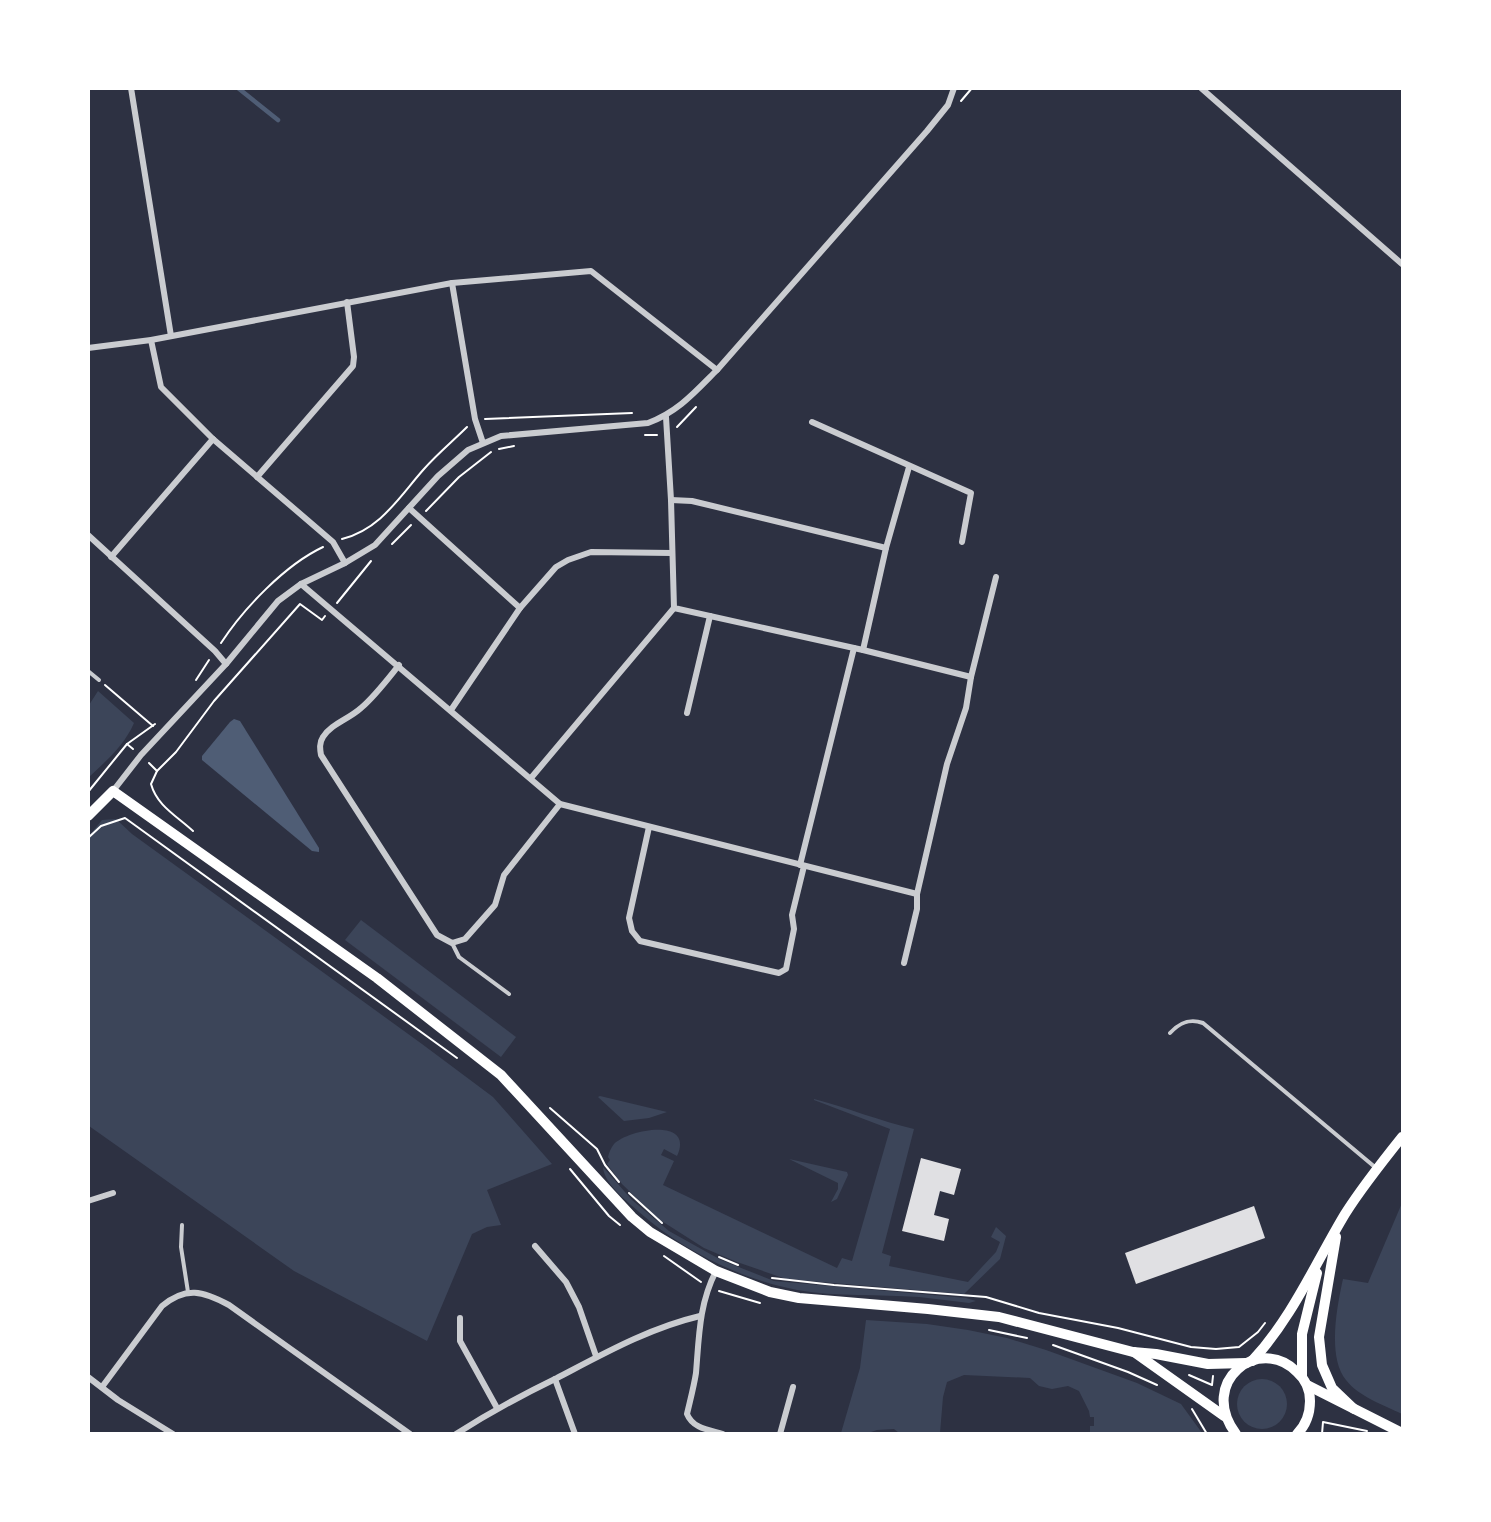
<svg xmlns="http://www.w3.org/2000/svg" width="1491" height="1522" viewBox="0 0 1491 1522" font-family="Lato,sans-serif">
<style>
.green{fill:#3c4559}
.water{fill:#4f5d75}
.lines{fill:none;stroke-linecap:round;stroke-linejoin:round}
.stream{stroke:#4f5d75;stroke-width:4.5}
.building{fill:#e0e0e3}
.path{stroke:#fff;stroke-width:2}
.service{stroke:#caccd0;stroke-width:4}
.minor{stroke:#caccd0;stroke-width:6}
.secondary{stroke:#fff;stroke-width:10}
</style>
<rect width="100%" height="100%" fill="#2d3142"/>
<g class="green">
<path d="M 98,691 L 134,723 C 124,746 107,760 89,777 L 89,705 Z"/>
<path d="M 116,819 L 132,834 L 422,1044 L 493,1097 L 552,1164 L 487,1190 L 501,1225 L 487,1227 L 472,1234 L 427,1341 L 294,1271 L 89,1126 L 89,836 L 102,820 Z"/>
<path d="M 361,920 L 516,1037 L 501,1057 L 345,940 Z"/>
<path d="M 600,1096 L 667,1112 L 649,1118 L 624,1121 L 598,1097 Z"/>
<path d="M 814,1099 C 848,1108 880,1121 914,1129 L 882,1253 L 891,1256 L 889,1266 L 968,1282 L 996,1252 L 1000,1242 L 991,1237 L 996,1227 L 1006,1236 L 1000,1259 L 964,1294 L 786,1279 L 737,1262 L 704,1248 L 657,1218 L 622,1184 L 607,1164 L 610,1160 L 608,1157 C 609,1152 611,1148 614,1144 C 629,1129 695,1117 677,1156 L 664,1149 L 661,1155 L 674,1161 L 663,1185 L 837,1268 L 842,1258 L 852,1261 L 890,1129 L 814,1100 Z"/>
<path d="M 789,1159 L 847,1172 L 848,1175 L 837,1199 L 831,1202 L 838,1189 L 838,1183 Z"/>
<path d="M 603,1167 L 632,1200 L 669,1231 L 721,1260 L 774,1281 L 966,1298 L 976,1301 L 969,1303 C 953,1301 936,1299 919,1297 C 879,1294 837,1297 797,1290 C 740,1279 682,1250 639,1212 C 627,1201 604,1184 603,1167 Z"/>
<path d="M 1402,1203 L 1402,1414 C 1384,1405 1359,1397 1346,1380 C 1327,1357 1337,1306 1343,1279 L 1368,1283 Z"/>
<path d="M 866,1320 L 927,1324 L 968,1330 L 1007,1338 L 1046,1350 L 1137,1383 L 1181,1404 L 1202,1433 L 1090,1433 L 1090,1426 L 1094,1426 L 1094,1417 L 1090,1417 L 1089,1411 L 1079,1391 L 1068,1386 L 1052,1389 L 1039,1386 L 1030,1378 L 964,1375 L 947,1382 L 943,1397 L 940,1433 L 899,1433 L 894,1429 L 877,1430 L 868,1433 L 841,1433 L 860,1368 Z"/>
<circle cx="1262" cy="1404" r="25"/>
</g>
<path class="water" d="M 234,719 L 240,721 L 319,848 L 319,852 L 312,851 L 202,760 L 202,756 L 230,722 Z"/>
<g class="lines">
<path class="stream" d="M 238,88 L 278,120"/>
</g>
<g class="building">
<path d="M 921,1158 L 961,1169 L 954,1195 L 940,1191 L 934,1215 L 949,1219 L 944,1241 L 902,1231 Z"/>
<path d="M 1254,1206 L 1265,1238 L 1136,1284 L 1125,1253 Z"/>
</g>
<g class="lines">
<g class="path">
<path d="M 961,101 L 972,88"/>
<path d="M 485,419 L 632,413"/>
<path d="M 677,427 L 696,407"/>
<path d="M 645,435 L 657,435"/>
<path d="M 499,449 L 514,446"/>
<path d="M 426,511 L 459,477 L 491,452"/>
<path d="M 342,539 C 381,529 399,497 424,469 C 437,454 453,441 467,427"/>
<path d="M 392,544 L 411,525"/>
<path d="M 337,603 L 371,561"/>
<path d="M 221,643 C 244,608 285,565 323,547"/>
<path d="M 196,680 L 209,660"/>
<path d="M 105,685 L 153,726"/>
<path d="M 127,744 L 133,749"/>
<path d="M 149,763 L 157,771 L 151,784 C 157,806 177,816 193,831"/>
<path d="M 157,771 L 176,752 L 214,701 L 300,604 L 322,620 L 325,616"/>
<path d="M 88,792 L 127,744 L 155,724"/>
<path d="M 88,838 L 101,826 L 125,818 L 457,1058"/>
<path d="M 550,1108 L 597,1149 L 605,1165 L 619,1182"/>
<path d="M 570,1169 L 609,1216 L 620,1225"/>
<path d="M 629,1193 L 662,1223"/>
<path d="M 664,1256 L 701,1282"/>
<path d="M 719,1257 L 738,1265"/>
<path d="M 772,1278 L 834,1285 L 986,1297 L 1039,1313 L 1118,1328 L 1191,1347 L 1216,1349 L 1239,1347 L 1258,1332 L 1265,1323"/>
<path d="M 719,1291 L 760,1303"/>
<path d="M 989,1330 L 1027,1338"/>
<path d="M 1053,1345 L 1128,1372 L 1157,1385"/>
<path d="M 1189,1375 L 1212,1385 L 1213,1376"/>
<path d="M 1192,1409 L 1207,1434"/>
<path d="M 1322,1434 L 1323,1422 L 1367,1431"/>
</g>
<g class="service">
<path d="M 88,671 L 99,680"/>
<path d="M 452,943 L 459,957 L 509,994"/>
<path d="M 1170,1033 C 1179,1023 1189,1018 1203,1023 L 1376,1168"/>
<path d="M 182,1225 L 181,1247 L 188,1292"/>
</g>
<g class="minor">
<path d="M 131,88 L 171,336"/>
<path d="M 1201,88 L 1402,264"/>
<path d="M 452,283 L 475,419 L 483,443"/>
<path d="M 151,340 L 161,387 L 213,439 L 333,542 L 345,563"/>
<path d="M 88,348 L 151,340 L 452,283 L 591,271 L 717,370"/>
<path d="M 666,417 L 671,500 L 674,608 L 863,650 L 971,677"/>
<path d="M 812,422 L 971,493 L 962,542"/>
<path d="M 257,477 L 353,366 L 354,357 L 347,302"/>
<path d="M 671,500 L 692,501 L 886,548"/>
<path d="M 409,508 L 520,608"/>
<path d="M 88,535 L 215,651 L 226,664"/>
<path d="M 111,557 L 213,439"/>
<path d="M 301,584 L 560,804 L 917,894"/>
<path d="M 863,650 L 886,548 L 909,467"/>
<path d="M 399,665 C 387,680 375,696 361,708 C 349,719 331,724 323,737 C 319,743 320,749 321,755 L 437,935 L 452,943 L 465,939 L 495,905 L 504,875 L 560,804"/>
<path d="M 451,710 L 520,608 L 556,567 L 568,560 L 591,552 L 672,553"/>
<path d="M 687,713 L 710,616"/>
<path d="M 531,778 L 674,608"/>
<path d="M 113,791 L 141,755 L 226,664 L 278,601 L 301,584 L 345,563 L 375,545 L 438,476 L 468,450 L 501,436 L 648,423 C 678,412 695,392 717,370 L 927,131 L 948,105 L 954,88"/>
<path d="M 649,827 L 629,918 L 632,931 L 640,941 L 779,973 L 786,969 L 794,929 L 792,915 L 804,866"/>
<path d="M 800,865 L 854,648"/>
<path d="M 904,963 L 917,909 L 917,894 L 947,764 L 966,708 L 971,677 L 996,577"/>
<path d="M 88,1201 L 113,1193"/>
<path d="M 535,1246 L 566,1282 L 579,1307 L 596,1356"/>
<path d="M 716,1271 C 699,1304 699,1337 696,1373 C 694,1386 690,1401 687,1414 C 693,1429 710,1430 723,1434"/>
<path d="M 460,1318 L 460,1341 L 497,1408"/>
<path d="M 88,1377 L 118,1400 L 173,1434"/>
<path d="M 555,1379 L 575,1434"/>
<path d="M 102,1387 L 162,1306 C 186,1286 203,1291 229,1305 L 410,1434"/>
<path d="M 456,1434 C 489,1413 522,1395 557,1378 C 603,1354 649,1328 700,1316"/>
<path d="M 780,1434 L 793,1387"/>
</g>
<g class="secondary">
<path d="M 88,816 L 113,791 L 377,978 L 501,1075 L 632,1217 L 650,1232 L 716,1271 L 770,1292 L 799,1298 L 928,1309 L 999,1317 L 1133,1352 L 1156,1354 L 1208,1364 L 1246,1363"/>
<path d="M 1336,1237 L 1319,1337 L 1322,1365 L 1332,1388 L 1354,1409"/>
<path d="M 1134,1352 L 1224,1416"/>
<path d="M 1252,1361 C 1292,1318 1315,1264 1345,1214 C 1362,1187 1382,1162 1402,1137"/>
<path d="M 1302,1376 L 1302,1334 L 1317,1273"/>
<path d="M 1307,1385 L 1402,1433"/>
<path d="M 1236,1434 C 1197,1382 1259,1334 1297,1372 C 1305,1379 1310,1390 1310,1401 C 1310,1413 1306,1425 1297,1434"/>
</g>
</g>
<rect width="1491" height="1522" fill="none" stroke="#ffffff" stroke-width="180"/>
</svg>
